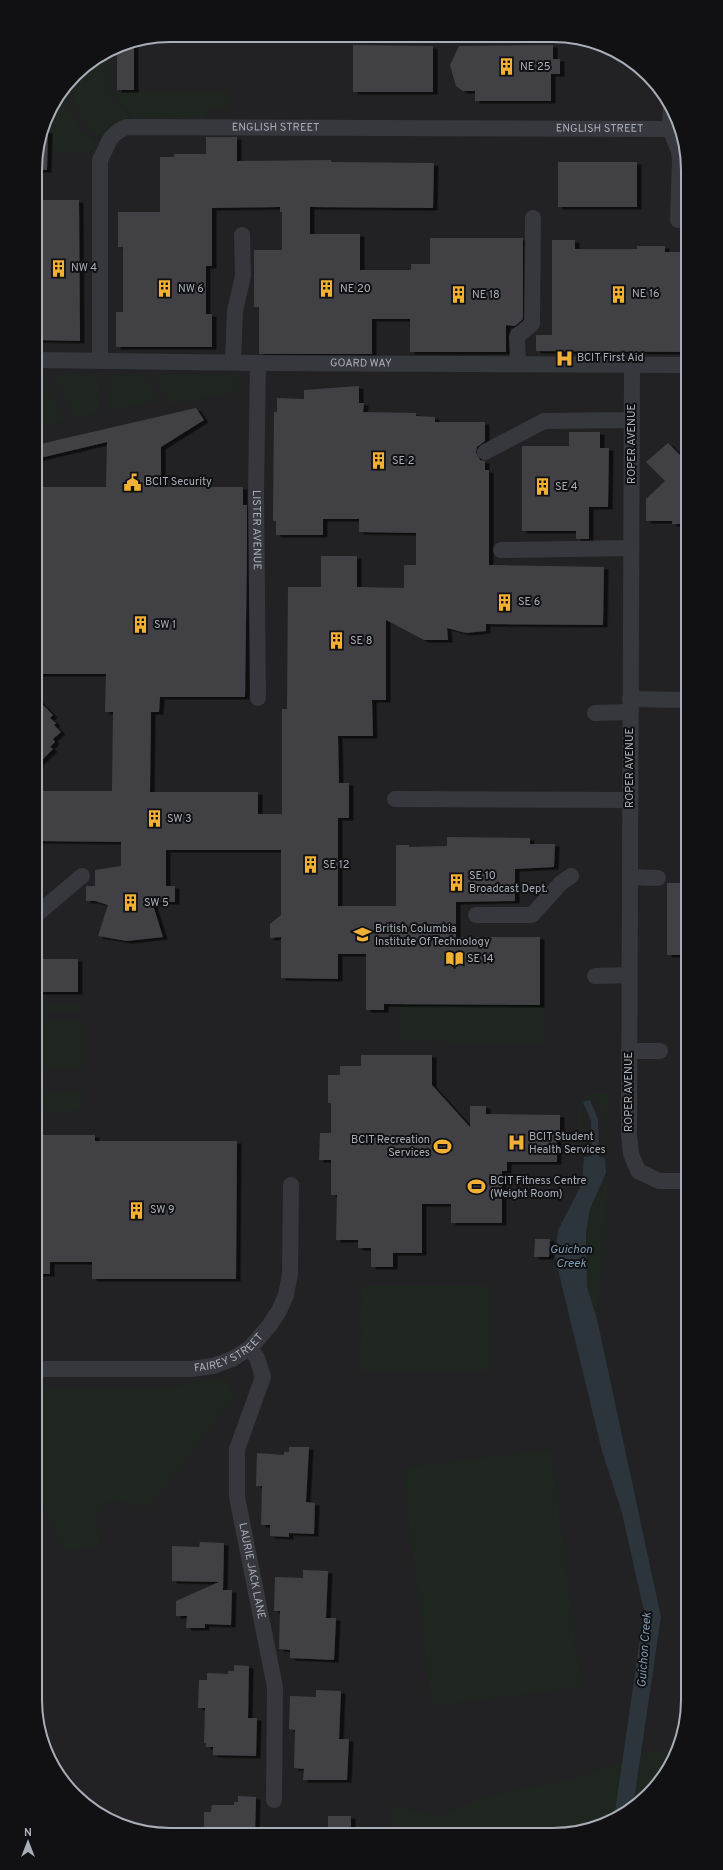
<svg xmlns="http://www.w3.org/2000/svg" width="723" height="1870" viewBox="0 0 723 1870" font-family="Overpass,sans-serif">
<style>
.built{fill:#222225}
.green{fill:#1e261f}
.water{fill:#2c353c}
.building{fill:#404145;filter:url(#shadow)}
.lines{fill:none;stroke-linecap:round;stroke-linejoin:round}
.minor{stroke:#37383d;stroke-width:16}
.labels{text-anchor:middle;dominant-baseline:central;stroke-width:4;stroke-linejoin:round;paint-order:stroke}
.poi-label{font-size:11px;fill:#a8adb8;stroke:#111113;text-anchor:start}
.street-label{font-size:11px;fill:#a8adb8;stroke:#111113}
.water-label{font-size:12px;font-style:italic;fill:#7f9bb3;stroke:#111113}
.rim{fill:none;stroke:#a8adb8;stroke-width:2}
</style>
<defs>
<filter id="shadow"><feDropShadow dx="4.5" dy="2.5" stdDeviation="0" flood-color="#0009"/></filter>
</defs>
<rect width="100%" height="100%" fill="#161618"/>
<path class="built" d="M 170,35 L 580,38 L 620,53 L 649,75 L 674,110 L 685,143 L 688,1709 L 678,1752 L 655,1789 L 621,1817 L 580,1832 L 144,1832 L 110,1821 L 75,1796 L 53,1767 L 38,1727 L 35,161 L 49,110 L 81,69 L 118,45 Z"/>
<g class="green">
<path d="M 109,51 L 109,94 C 112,105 118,104 125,110 L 129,118 L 109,128 L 101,138 C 84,122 70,114 73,89 C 74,81 74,75 80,69 C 88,62 100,57 109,51 Z"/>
<path d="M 68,85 L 67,103 L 70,112 L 86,133 L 98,143 L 95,153 L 48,152 L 48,146 L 39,146 L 49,110 Z"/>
<path d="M 113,91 L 228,91 L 227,109 L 206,109 L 205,118 L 133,118 C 129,105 127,108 117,101 Z"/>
<path d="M 36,375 L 42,375 L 66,421 L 36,428 Z"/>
<path d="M 52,375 L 99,375 L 98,413 L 75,418 Z"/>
<path d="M 107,375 L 144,375 L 160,400 L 108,411 Z"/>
<path d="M 153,375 L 237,375 L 237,392 L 170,404 Z"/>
<path d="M 399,1004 L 545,1004 L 545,1044 L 447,1044 L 439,1040 L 399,1040 Z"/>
<path d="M 37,1005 L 83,1005 L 82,1012 L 37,1012 Z"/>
<rect x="37" y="1021" width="45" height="48"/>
<path d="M 82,1091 L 81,1106 L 76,1111 L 37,1112 L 37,1092 Z"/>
<path d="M 589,1094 L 609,1094 L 609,1159 L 605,1158 L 604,1119 L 597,1100 L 590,1100 L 583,1102 L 581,1109 L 585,1133 L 584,1157 L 578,1158 L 578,1106 Z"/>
<path d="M 606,1173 L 607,1215 L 597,1319 L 587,1287 L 586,1233 L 590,1209 Z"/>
<path d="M 361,1286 L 490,1286 L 490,1371 L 360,1371 Z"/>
<path d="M 225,1378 L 235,1395 L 149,1508 L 112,1500 L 103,1506 L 96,1516 L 99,1544 L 89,1549 L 64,1551 L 37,1490 L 37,1389 L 163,1388 Z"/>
<path d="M 551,1449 L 581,1687 L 432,1706 L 402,1468 Z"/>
<path d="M 650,1752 L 677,1754 L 655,1789 L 621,1817 L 580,1832 L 392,1832 L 393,1805 L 439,1818 L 487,1796 L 577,1778 Z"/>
</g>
<path class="water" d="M 590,1100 L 598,1119 L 599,1157 L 605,1158 L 606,1173 L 590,1209 L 586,1233 L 587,1287 L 597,1319 L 661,1617 L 633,1807 L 621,1817 L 614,1819 L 644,1611 L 622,1513 L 602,1451 L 555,1257 L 558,1230 L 582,1184 L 584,1157 L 592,1156 L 591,1121 L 583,1102 Z"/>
<g class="building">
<path d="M 134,42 L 134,90 L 117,90 L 117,46 Z"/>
<path d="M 353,45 L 433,46 L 433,92 L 353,92 Z"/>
<path d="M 553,45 L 553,59 L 560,59 L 560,74 L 551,74 L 551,101 L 475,101 L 475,91 L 463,91 L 456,86 L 450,65 L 459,46 Z"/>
<path d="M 43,130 L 48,131 L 47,170 L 35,170 L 35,161 Z"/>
<path d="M 206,137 L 237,137 L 237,161 L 331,160 L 331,162 L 434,163 L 433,208 L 310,207 L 310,234 L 360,234 L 360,270 L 411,270 L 411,264 L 430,264 L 430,238 L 523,238 L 523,319 L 515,326 L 506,325 L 506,352 L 410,352 L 410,319 L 372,319 L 372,354 L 259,354 L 259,307 L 254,307 L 254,250 L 282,250 L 282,212 L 280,212 L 280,207 L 212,208 L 212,266 L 206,266 L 206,314 L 212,314 L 212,347 L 116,347 L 116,312 L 123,312 L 123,247 L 118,247 L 118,212 L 160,212 L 160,157 L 174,157 L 174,154 L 206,154 Z"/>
<rect x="558" y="162" width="79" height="45"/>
<path d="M 35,200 L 79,200 L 80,341 L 36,340 Z"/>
<path d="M 552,240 L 575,240 L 575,249 L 637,249 L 637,246 L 665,246 L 665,252 L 686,252 L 686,352 L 536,351 L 536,335 L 552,335 Z"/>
<path d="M 359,386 L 359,403 L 364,403 L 363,412 L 416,413 L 416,416 L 435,417 L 435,422 L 485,422 L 485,441 L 477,447 L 476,452 L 480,460 L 485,461 L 485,470 L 489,470 L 489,565 L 604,567 L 603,625 L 486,624 L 486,631 L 466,633 L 447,628 L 448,640 L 424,640 L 386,620 L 386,700 L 372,700 L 373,736 L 338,736 L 339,783 L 349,783 L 349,818 L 338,818 L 338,906 L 396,906 L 396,845 L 409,845 L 409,847 L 447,846 L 447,837 L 530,838 L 530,844 L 555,844 L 554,867 L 515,869 L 515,901 L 456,902 L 456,937 L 540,937 L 540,1005 L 384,1004 L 384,1010 L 366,1010 L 366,954 L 338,954 L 338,979 L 281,978 L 281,937 L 270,938 L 270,924 L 281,915 L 281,850 L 166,850 L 166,886 L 175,886 L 175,902 L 152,902 L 163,937 L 127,941 L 98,936 L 108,905 L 95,901 L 86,901 L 86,886 L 95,886 L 95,870 L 121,866 L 121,842 L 36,841 L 36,791 L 112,791 L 113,712 L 105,712 L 106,674 L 36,674 L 36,487 L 106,487 L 107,442 L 36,459 L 36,445 L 196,408 L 204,420 L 161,447 L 161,487 L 243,487 L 243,505 L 247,505 L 247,548 L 245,697 L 160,697 L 159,712 L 151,712 L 150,792 L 258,792 L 258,814 L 282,814 L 282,709 L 287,709 L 288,587 L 321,587 L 321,556 L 357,556 L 357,587 L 404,588 L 404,565 L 416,565 L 416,533 L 359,532 L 359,519 L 323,519 L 323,535 L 276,535 L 276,521 L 273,521 L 274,412 L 277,412 L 277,398 L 304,399 L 304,390 Z"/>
<path d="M 569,432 L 600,432 L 600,448 L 609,448 L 608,507 L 589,507 L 589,539 L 576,539 L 576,531 L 522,531 L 522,446 L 569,446 Z"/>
<path d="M 668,443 L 686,461 L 686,524 L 672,524 L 672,521 L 646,521 L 646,499 L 665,481 L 646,462 Z"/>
<path d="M 36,698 L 53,715 L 50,718 L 56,723 L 54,725 L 61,732 L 53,739 L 55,742 L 50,747 L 53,749 L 36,766 Z"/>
<path d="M 667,883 L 686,883 L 687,955 L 667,955 Z"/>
<path d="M 36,959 L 78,959 L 78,992 L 37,992 Z"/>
<path d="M 361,1055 L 432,1055 L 432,1085 L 470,1127 L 470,1106 L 486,1106 L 486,1114 L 560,1115 L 560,1133 L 557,1133 L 557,1162 L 507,1162 L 507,1171 L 502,1171 L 502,1223 L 451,1223 L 451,1204 L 422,1204 L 422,1253 L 393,1253 L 393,1267 L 371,1267 L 371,1248 L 358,1248 L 358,1240 L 336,1240 L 337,1195 L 331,1195 L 331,1160 L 319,1160 L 320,1133 L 331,1133 L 331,1103 L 328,1103 L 328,1075 L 340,1075 L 340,1066 L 361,1066 Z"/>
<path d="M 43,1135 L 95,1135 L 95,1141 L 237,1141 L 236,1279 L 92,1279 L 92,1262 L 50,1262 L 50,1274 L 37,1274 L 37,1140 L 43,1140 Z"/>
<path d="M 535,1239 L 550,1239 L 549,1257 L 534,1257 Z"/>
<path d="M 289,1447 L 309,1447 L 306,1502 L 315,1503 L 314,1534 L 289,1533 L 289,1537 L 270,1536 L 270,1525 L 261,1525 L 262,1486 L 256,1486 L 257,1453 L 284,1455 L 284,1452 L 289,1452 Z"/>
<path d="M 200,1542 L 224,1543 L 223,1590 L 232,1590 L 231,1625 L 205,1624 L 205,1628 L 186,1628 L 187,1616 L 176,1616 L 176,1601 L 219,1582 L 172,1581 L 172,1546 L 199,1547 Z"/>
<path d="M 303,1570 L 328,1571 L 326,1618 L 336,1618 L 334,1660 L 290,1658 L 290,1650 L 279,1649 L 280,1611 L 274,1611 L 275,1577 L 303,1578 Z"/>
<path d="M 234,1665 L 249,1666 L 248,1718 L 257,1718 L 256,1756 L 213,1755 L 213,1747 L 206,1747 L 206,1743 L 204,1743 L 205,1708 L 198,1708 L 199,1680 L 207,1680 L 207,1673 L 228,1674 L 228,1671 L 234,1671 Z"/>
<path d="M 316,1690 L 341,1691 L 339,1739 L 349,1739 L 347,1780 L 303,1780 L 304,1769 L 294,1768 L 295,1730 L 289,1729 L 290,1696 L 316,1697 Z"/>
<path d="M 238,1796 L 256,1797 L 255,1832 L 204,1832 L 204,1812 L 211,1812 L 212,1805 L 234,1805 L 234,1802 L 238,1802 Z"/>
<rect x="328" y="1816" width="23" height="16"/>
</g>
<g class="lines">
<g class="minor">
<path d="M 671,106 L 670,129 L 679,151 L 680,160 L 678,220 L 685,220"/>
<path id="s1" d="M 36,360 L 258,363 L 686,365"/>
<path id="s2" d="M 100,361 L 100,160 C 109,144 107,136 126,127 L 670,129"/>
<path d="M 233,362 L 235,311 L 243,276 L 242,235"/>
<path id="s3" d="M 258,363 L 256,491 L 258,698"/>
<path d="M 518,364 L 517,336 L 532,324 L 533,218"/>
<path d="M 632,365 L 629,1135 L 631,1154 L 638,1171 L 659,1181 L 687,1181"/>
<path d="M 485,452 L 544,421 L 632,420"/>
<path d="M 501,550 L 631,548"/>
<path d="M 630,699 L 686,700"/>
<path d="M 595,713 L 630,712"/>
<path d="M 395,799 L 630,800"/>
<path d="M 630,877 L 658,878"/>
<path d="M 36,915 L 82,876"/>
<path d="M 476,915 L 532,915 L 561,883 L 571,876"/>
<path d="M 595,976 L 629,975"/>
<path d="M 629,1051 L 660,1051"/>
<path id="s4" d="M 250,1348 L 257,1358 L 263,1377 L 237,1449 L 237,1497 L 275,1687 L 274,1800"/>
<path id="s5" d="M 37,1369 L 191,1369 L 213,1366 L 232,1359 L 250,1348 L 269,1326 L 279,1311 L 286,1295 L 290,1274 L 291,1185"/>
</g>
</g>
<defs>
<symbol id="building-bare" viewBox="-9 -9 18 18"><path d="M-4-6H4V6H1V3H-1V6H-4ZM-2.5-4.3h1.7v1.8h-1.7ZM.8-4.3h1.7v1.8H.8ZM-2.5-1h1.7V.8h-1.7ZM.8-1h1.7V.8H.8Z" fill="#f2b134" stroke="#111113" stroke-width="2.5" paint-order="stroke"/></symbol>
<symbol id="hospital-bare" viewBox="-9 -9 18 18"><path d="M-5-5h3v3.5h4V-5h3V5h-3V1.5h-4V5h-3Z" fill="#f2b134" stroke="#111113" stroke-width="2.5" paint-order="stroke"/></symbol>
<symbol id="civic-bare" viewBox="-9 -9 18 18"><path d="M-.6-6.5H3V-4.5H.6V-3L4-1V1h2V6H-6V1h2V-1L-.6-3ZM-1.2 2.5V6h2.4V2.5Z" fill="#f2b134" stroke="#111113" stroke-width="2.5" paint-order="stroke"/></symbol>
<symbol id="university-bare" viewBox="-9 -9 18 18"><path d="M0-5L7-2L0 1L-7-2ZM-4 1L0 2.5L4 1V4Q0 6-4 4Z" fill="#f2b134" stroke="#111113" stroke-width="2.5" paint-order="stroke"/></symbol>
<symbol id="library-bare" viewBox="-9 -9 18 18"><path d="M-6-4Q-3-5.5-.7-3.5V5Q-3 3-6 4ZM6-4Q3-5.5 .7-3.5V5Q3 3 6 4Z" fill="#f2b134" stroke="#111113" stroke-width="2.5" paint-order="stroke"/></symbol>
<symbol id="stadium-bare" viewBox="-9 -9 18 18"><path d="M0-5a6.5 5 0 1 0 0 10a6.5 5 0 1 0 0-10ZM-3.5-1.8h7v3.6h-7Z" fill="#f2b134" stroke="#111113" stroke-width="2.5" paint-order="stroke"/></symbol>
</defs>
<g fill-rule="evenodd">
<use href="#building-bare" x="494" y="54" width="25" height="25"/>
<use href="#building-bare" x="46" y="256" width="25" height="25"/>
<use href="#building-bare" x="152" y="276" width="25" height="25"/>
<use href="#building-bare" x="314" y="276" width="25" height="25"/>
<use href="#building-bare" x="606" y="282" width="25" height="25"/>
<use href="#building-bare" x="446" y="282" width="25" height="25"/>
<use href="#hospital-bare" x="552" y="346" width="25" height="25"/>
<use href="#building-bare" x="366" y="448" width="25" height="25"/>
<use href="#civic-bare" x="120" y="470" width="25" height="25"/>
<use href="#building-bare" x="530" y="474" width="25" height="25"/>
<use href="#building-bare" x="492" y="590" width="25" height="25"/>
<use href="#building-bare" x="128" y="612" width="25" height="25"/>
<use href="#building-bare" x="324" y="628" width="25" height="25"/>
<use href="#building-bare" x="142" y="806" width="25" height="25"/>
<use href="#building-bare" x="298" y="852" width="25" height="25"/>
<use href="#building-bare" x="444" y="870" width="25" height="25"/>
<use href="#building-bare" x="118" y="890" width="25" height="25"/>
<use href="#university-bare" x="350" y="922" width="25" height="25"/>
<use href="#library-bare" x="442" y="946" width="25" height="25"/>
<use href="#hospital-bare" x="504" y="1130" width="25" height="25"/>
<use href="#stadium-bare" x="430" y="1134" width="25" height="25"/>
<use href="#stadium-bare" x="464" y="1174" width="25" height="25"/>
<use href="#building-bare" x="124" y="1198" width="25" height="25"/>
</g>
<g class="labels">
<g class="poi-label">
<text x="520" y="67">NE 25</text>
<text x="71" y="268">NW 4</text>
<text x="178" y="289">NW 6</text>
<text x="340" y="289">NE 20</text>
<text x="632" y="294">NE 16</text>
<text x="472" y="295">NE 18</text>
<text x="577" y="358">BCIT First Aid</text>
<text x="392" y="461">SE 2</text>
<text x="145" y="482">BCIT Security</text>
<text x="555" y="487">SE 4</text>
<text x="518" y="602">SE 6</text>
<text x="154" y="625">SW 1</text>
<text x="350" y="641">SE 8</text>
<text x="167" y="819">SW 3</text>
<text x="323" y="865">SE 12</text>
<text x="469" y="876">SE 10<tspan x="469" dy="13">Broadcast Dept.</tspan></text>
<text x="144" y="903">SW 5</text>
<text x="375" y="929">British Columbia<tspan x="375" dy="13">Institute Of Technology</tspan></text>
<text x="467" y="959">SE 14</text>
<text x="529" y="1137">BCIT Student<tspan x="529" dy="13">Health Services</tspan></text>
<text x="430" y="1140" text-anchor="end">BCIT Recreation<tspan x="430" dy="13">Services</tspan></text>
<text x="490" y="1181">BCIT Fitness Centre<tspan x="490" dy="13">(Weight Room)</tspan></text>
<text x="150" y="1210">SW 9</text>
</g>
<g class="street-label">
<text stroke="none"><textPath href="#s2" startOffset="394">ENGLISH STREET</textPath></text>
<text stroke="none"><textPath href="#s2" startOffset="718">ENGLISH STREET</textPath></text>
<text stroke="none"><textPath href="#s1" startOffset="325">GOARD WAY</textPath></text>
<text transform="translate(632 444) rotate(-90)">ROPER AVENUE</text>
<text stroke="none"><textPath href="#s3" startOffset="167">LISTER AVENUE</textPath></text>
<text transform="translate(630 768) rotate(-90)">ROPER AVENUE</text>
<text transform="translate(629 1092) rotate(-90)">ROPER AVENUE</text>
<text stroke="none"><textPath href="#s5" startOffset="196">FAIREY STREET</textPath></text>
<text stroke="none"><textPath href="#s4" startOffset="232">LAURIE JACK LANE</textPath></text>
</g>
<g class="water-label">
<text x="571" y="1250">Guichon<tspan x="571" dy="14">Creek</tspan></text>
<text transform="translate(645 1650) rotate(-86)">Guichon Creek</text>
</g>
</g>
<path d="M0 0H723V1870H0ZM170 42H553A128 128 0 0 1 681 170V1700A128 128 0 0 1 553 1828H170A128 128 0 0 1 42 1700V170A128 128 0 0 1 170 42Z" fill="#111113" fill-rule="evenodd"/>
<path class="rim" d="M170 42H553A128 128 0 0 1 681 170V1700A128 128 0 0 1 553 1828H170A128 128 0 0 1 42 1700V170A128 128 0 0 1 170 42Z"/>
<g transform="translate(28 1842)" stroke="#111113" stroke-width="3" paint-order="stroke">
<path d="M0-3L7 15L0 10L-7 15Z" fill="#a8adb8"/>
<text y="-6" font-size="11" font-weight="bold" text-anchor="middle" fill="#a8adb8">N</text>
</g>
</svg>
